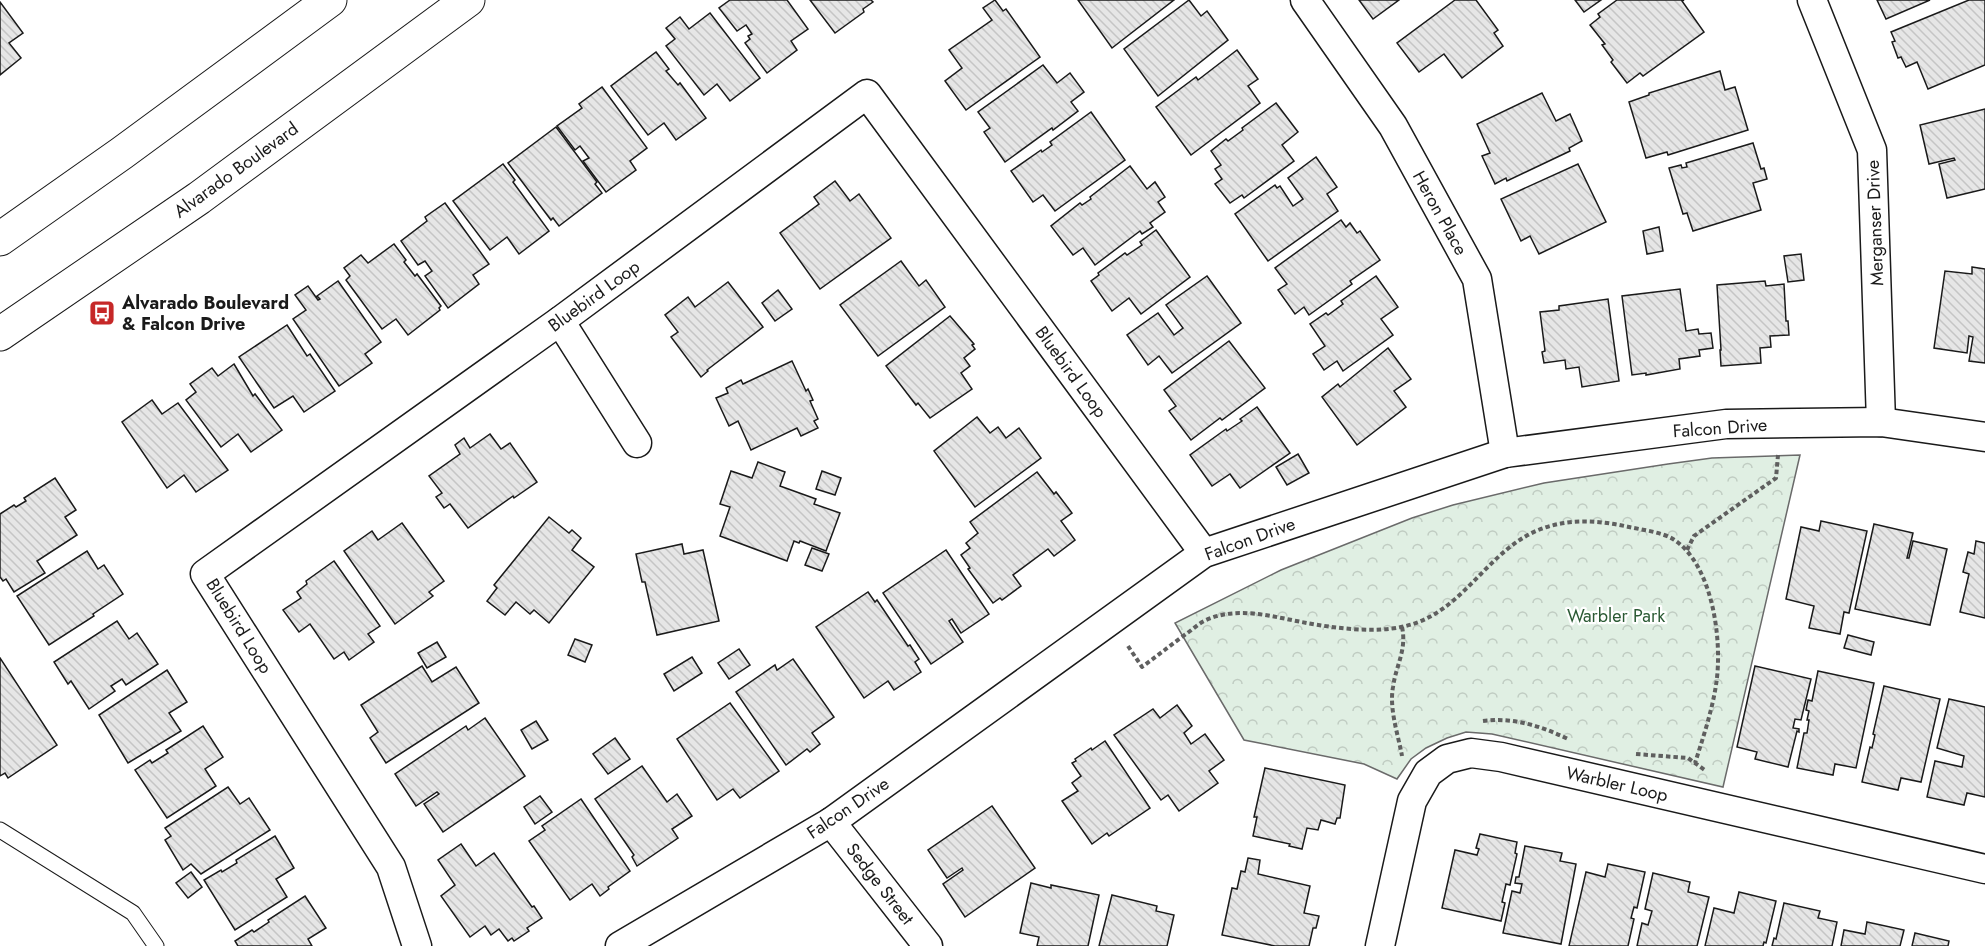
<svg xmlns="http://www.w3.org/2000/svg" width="1985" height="946" viewBox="0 0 1985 946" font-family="Jost,sans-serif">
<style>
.park{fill:url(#park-crowns);stroke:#6a6a6a;stroke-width:1.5}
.building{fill:url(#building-back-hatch);stroke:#1a1a1a;stroke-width:1.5}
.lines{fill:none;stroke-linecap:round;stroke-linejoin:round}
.service-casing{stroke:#1a1a1a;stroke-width:17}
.minor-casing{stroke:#1a1a1a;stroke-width:31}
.secondary-casing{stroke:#1a1a1a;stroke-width:35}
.path{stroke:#5f5f5f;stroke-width:4;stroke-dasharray:4.5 3;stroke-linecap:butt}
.service{stroke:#fff;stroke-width:15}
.minor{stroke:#fff;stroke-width:28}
.secondary{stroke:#fff;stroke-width:33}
.labels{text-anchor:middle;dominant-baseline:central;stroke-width:4.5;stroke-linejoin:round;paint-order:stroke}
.street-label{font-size:18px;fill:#1a1a1a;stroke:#fff}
.poi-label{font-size:18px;font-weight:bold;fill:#1a1a1a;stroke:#fff;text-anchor:start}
.park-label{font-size:18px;fill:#2b5a34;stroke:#fff}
</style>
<defs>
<pattern id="park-crowns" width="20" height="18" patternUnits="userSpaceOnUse" patternTransform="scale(1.5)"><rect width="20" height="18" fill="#e0efe3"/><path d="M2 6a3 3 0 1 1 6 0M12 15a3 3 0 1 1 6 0" fill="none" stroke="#c0ccc2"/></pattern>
<pattern id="building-back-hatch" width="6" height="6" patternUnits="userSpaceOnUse" patternTransform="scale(1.5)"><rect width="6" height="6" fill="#e6e6e6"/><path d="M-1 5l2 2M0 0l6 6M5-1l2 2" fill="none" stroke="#c5c5c5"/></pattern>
</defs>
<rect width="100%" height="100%" fill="#fff"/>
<path class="park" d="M 1800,455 L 1723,787 L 1492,734 L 1466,732 L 1447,738 L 1426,748 L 1411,759 L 1397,779 L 1364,764 L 1244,740 L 1175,623 L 1281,570 L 1412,518 L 1453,505 L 1544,483 L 1668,464 L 1712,458 Z"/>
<g class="building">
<path d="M 730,0 L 787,0 L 808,29 L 791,41 L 797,50 L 767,73 L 745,43 L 750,39 L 748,36 L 752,34 L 746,25 L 737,31 L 719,8 Z"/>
<path d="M 810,0 L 871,0 L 873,2 L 863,9 L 864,12 L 835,33 Z"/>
<path d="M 995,0 L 1003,11 L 1006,9 L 1040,57 L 966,110 L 945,81 L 962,68 L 949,50 L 992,20 L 983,8 Z"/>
<path d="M 1078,0 L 1174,0 L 1112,48 Z"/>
<path d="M 1189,0 L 1201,16 L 1207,11 L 1228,40 L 1158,96 L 1124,49 Z"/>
<path d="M 1359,0 L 1399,0 L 1373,19 Z"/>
<path d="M 1455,0 L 1476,0 L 1498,30 L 1494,33 L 1503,46 L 1462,78 L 1444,54 L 1419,72 L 1397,43 Z"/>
<path d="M 1575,0 L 1601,0 L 1584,12 Z"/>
<path d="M 1617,0 L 1684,0 L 1682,1 L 1704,32 L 1643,76 L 1640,73 L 1627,83 L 1611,62 L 1613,60 L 1602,45 L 1605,44 L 1590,25 L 1600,17 L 1598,14 Z"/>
<path d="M 1877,0 L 1930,0 L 1886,19 Z"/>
<path d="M 1969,0 L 1985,0 L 1985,65 L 1928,89 L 1917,62 L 1906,67 L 1901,57 L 1898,58 L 1892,42 L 1895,41 L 1891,32 Z"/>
<path d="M 0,2 L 23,33 L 9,43 L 21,58 L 0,75 Z"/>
<path d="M 710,13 L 760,78 L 730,101 L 717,84 L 704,95 L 666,46 L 675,39 L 666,28 L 680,17 L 689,29 Z"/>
<path d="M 1237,50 L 1258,79 L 1248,86 L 1260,103 L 1191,155 L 1156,107 L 1196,77 L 1198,80 Z"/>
<path d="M 656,52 L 669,69 L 666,71 L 678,85 L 680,83 L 706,118 L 676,140 L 664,123 L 648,135 L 611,86 Z"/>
<path d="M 1043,65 L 1057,83 L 1070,73 L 1084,92 L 1071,102 L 1078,111 L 1053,130 L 1052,128 L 1005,162 L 984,132 L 990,128 L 978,112 Z"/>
<path d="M 1720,71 L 1725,90 L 1735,87 L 1748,130 L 1668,155 L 1667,152 L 1646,158 L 1629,102 L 1649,95 L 1649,93 Z"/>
<path d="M 602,87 L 647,148 L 630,161 L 636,170 L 606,192 L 583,161 L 589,158 L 580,146 L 575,150 L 557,126 L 582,108 L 579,104 Z"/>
<path d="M 1542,93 L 1556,121 L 1570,114 L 1582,141 L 1569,148 L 1570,151 L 1507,181 L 1506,178 L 1495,184 L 1482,156 L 1490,153 L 1477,124 Z"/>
<path d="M 1276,103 L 1298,132 L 1282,145 L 1294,161 L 1244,198 L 1242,195 L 1230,203 L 1215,184 L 1222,179 L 1215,169 L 1221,165 L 1211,151 L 1226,139 L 1228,141 L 1243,130 L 1242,128 Z"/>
<path d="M 1985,109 L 1985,189 L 1947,198 L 1939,164 L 1955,160 L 1954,158 L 1929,164 L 1920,125 Z"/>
<path d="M 1091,112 L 1125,160 L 1055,211 L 1043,195 L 1033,202 L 1011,171 L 1041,150 L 1042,152 L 1052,145 L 1050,142 Z"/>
<path d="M 556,127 L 597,182 L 595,184 L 602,193 L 559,226 L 553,218 L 551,220 L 508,163 Z"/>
<path d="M 1753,143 L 1761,169 L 1764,168 L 1767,179 L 1753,183 L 1761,210 L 1693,231 L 1687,213 L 1683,214 L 1669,168 L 1681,165 L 1682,168 L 1687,167 L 1686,163 Z"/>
<path d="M 1316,157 L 1337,187 L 1327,194 L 1338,211 L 1268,261 L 1235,214 L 1275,185 L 1277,188 L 1280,186 L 1293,206 L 1303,199 L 1288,178 Z"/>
<path d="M 503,164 L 515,180 L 513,182 L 549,231 L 519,254 L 507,237 L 490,250 L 453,201 Z"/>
<path d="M 1578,164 L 1606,222 L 1539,254 L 1530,236 L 1521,241 L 1501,199 Z"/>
<path d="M 1130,166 L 1147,189 L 1155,182 L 1165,197 L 1158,202 L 1165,212 L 1150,223 L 1153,227 L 1142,234 L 1140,231 L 1095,265 L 1083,248 L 1073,255 L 1051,226 L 1080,203 L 1082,205 L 1091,199 L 1090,197 Z"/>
<path d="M 835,181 L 850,201 L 859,194 L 891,238 L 820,289 L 780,233 L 819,204 L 814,197 Z"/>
<path d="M 445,203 L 489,264 L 473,275 L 479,284 L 448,308 L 425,276 L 432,271 L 425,261 L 418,265 L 401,241 L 427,221 L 425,217 Z"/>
<path d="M 1341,220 L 1346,227 L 1350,223 L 1357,233 L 1360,231 L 1380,260 L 1350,281 L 1352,284 L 1309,315 L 1304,307 L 1295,314 L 1278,290 L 1287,284 L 1275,268 Z"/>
<path d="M 1659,227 L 1663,251 L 1647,254 L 1643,231 Z"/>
<path d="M 1156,230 L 1190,277 L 1141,314 L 1129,298 L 1112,311 L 1091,281 L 1099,275 L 1098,273 L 1125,253 L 1127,255 L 1142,245 L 1140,242 Z"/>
<path d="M 394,244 L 406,260 L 404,262 L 415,276 L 417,274 L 441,306 L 439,308 L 440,310 L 408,335 L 396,319 L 382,329 L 346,280 L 350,276 L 344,268 L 361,255 L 368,263 Z"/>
<path d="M 1801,254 L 1804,280 L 1788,282 L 1784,256 Z"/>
<path d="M 901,261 L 919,286 L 926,280 L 945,307 L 878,356 L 840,305 Z"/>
<path d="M 1972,267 L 1985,269 L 1985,363 L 1969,361 L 1973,337 L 1969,336 L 1967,353 L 1934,348 L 1945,271 L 1972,274 Z"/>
<path d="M 1207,276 L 1241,323 L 1172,373 L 1159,356 L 1148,365 L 1127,335 L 1158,313 L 1174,335 L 1183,328 L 1166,305 Z"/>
<path d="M 1376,276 L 1398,307 L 1381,319 L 1393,335 L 1343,371 L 1337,361 L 1324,370 L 1313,354 L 1325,346 L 1310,324 L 1326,313 L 1328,315 L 1343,304 L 1341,301 Z"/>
<path d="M 338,281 L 381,342 L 365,354 L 372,363 L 339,386 L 293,319 L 306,310 L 295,295 L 308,286 L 318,300 L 320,299 L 317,296 Z"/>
<path d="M 1765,281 L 1766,286 L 1784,284 L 1786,321 L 1788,321 L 1789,335 L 1770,336 L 1771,347 L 1760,348 L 1761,363 L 1721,366 L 1720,350 L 1721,350 L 1717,285 Z"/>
<path d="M 728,282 L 763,327 L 707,370 L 708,371 L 701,377 L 671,337 L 678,332 L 665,315 L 688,297 L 695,307 Z"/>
<path d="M 1680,289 L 1686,331 L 1698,329 L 1699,334 L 1711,333 L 1713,348 L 1699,350 L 1700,356 L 1679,359 L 1680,369 L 1646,375 L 1646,373 L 1632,375 L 1622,296 Z"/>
<path d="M 778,290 L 792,309 L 775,321 L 762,303 Z"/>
<path d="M 1608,299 L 1619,381 L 1582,387 L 1579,367 L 1566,369 L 1565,360 L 1544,363 L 1542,352 L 1545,351 L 1540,312 L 1559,310 L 1559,306 Z"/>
<path d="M 950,316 L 974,344 L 972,345 L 975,349 L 964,358 L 970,366 L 961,373 L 972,389 L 930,418 L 918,403 L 916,405 L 886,366 Z"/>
<path d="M 287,325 L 307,356 L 310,354 L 335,391 L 304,412 L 293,396 L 274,408 L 239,357 Z"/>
<path d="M 1229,341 L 1265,388 L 1222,420 L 1220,418 L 1191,440 L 1169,411 L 1176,406 L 1164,390 Z"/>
<path d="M 1388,348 L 1411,379 L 1394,391 L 1406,407 L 1357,445 L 1322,397 L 1338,384 L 1340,387 Z"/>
<path d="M 792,361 L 806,391 L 808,389 L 813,400 L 810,401 L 818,419 L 814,421 L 818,428 L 801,436 L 797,428 L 751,450 L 738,421 L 729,426 L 716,398 L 728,393 L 726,388 L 741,380 L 743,384 Z"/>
<path d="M 234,364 L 253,396 L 255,394 L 282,430 L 251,452 L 238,434 L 221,447 L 186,400 L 196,392 L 190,384 L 212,368 L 218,376 Z"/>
<path d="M 152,400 L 162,414 L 178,403 L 228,470 L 196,492 L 184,475 L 167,488 L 122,422 Z"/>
<path d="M 1257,407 L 1290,453 L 1240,488 L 1230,474 L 1212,486 L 1190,455 L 1226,429 L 1227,431 L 1242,421 L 1240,419 Z"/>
<path d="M 977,417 L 990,433 L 998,427 L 1006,438 L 1019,428 L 1041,458 L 975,507 L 934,451 Z"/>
<path d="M 490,434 L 501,449 L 510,443 L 537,482 L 514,498 L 513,496 L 468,528 L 450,504 L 444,508 L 436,497 L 442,493 L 429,476 L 460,454 L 455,445 L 464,438 L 470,448 Z"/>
<path d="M 1298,454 L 1309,473 L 1287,485 L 1276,467 Z"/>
<path d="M 758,462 L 785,472 L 780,486 L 816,499 L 814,504 L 840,513 L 826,551 L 800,541 L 799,543 L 794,541 L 787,561 L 720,536 L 730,507 L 720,504 L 731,471 L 752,478 Z"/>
<path d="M 822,471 L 841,478 L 835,495 L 816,489 Z"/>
<path d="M 1037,472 L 1054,494 L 1056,492 L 1072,513 L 1061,521 L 1075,540 L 1054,556 L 1048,549 L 1013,575 L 1021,586 L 1002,600 L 1000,598 L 993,603 L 968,569 L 970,568 L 961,555 L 970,548 L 966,543 L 978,533 L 970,522 Z"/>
<path d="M 55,478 L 76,510 L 65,517 L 77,535 L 37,561 L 45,573 L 14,592 L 6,579 L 3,581 L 0,577 L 0,514 L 14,505 L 16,507 L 26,501 L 24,498 Z"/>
<path d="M 549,517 L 569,533 L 572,530 L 581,538 L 572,550 L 594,567 L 549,623 L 534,610 L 530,614 L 516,602 L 505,615 L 487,601 L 497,588 L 494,585 Z"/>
<path d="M 1821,521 L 1867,531 L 1849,613 L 1844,612 L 1840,634 L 1809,628 L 1814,606 L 1786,599 L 1801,527 L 1819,531 Z"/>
<path d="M 402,523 L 444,581 L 429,592 L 433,596 L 395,624 L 344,551 L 372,531 L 378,540 Z"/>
<path d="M 1874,524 L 1913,533 L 1907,558 L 1909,558 L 1913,541 L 1947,549 L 1930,625 L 1855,609 Z"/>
<path d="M 1976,541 L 1985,543 L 1985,618 L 1960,612 L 1969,574 L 1963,572 L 1968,552 L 1974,554 Z"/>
<path d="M 682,544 L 684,554 L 703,550 L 719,621 L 657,635 L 645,582 L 642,582 L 636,554 Z"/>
<path d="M 812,548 L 829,554 L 822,571 L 805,565 Z"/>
<path d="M 946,550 L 989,614 L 961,633 L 952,619 L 949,621 L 963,642 L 931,664 L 883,593 Z"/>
<path d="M 87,551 L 98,569 L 104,565 L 123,594 L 93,614 L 94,616 L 49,645 L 17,596 Z"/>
<path d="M 334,561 L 380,626 L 368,634 L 374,642 L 349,660 L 344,652 L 334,659 L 310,624 L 299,632 L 283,610 L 301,598 L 297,592 L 307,584 L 306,581 Z"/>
<path d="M 868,592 L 875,602 L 877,600 L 908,646 L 910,645 L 919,659 L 915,662 L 921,672 L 894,690 L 888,681 L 864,698 L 816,627 Z"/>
<path d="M 117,621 L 129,639 L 137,633 L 158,664 L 126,685 L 122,679 L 111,686 L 115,691 L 89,709 L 71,681 L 68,684 L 54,662 Z"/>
<path d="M 1848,635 L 1874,642 L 1871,655 L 1844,648 Z"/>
<path d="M 575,639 L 592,645 L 585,662 L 568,655 Z"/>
<path d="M 437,642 L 446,657 L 427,668 L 418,653 Z"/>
<path d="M 739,649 L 750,665 L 729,679 L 718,663 Z"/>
<path d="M 692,657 L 702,673 L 674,691 L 664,674 Z"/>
<path d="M 0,658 L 57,745 L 8,778 L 5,773 L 0,776 Z"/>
<path d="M 793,659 L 834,717 L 812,733 L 820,744 L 810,752 L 807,749 L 786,765 L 736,692 L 775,665 L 777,670 Z"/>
<path d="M 422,666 L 432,682 L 456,667 L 479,703 L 386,763 L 370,738 L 378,732 L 361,705 Z"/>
<path d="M 1755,666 L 1811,679 L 1801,720 L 1795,719 L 1793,728 L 1799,729 L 1799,732 L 1797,731 L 1788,767 L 1755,759 L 1757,752 L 1737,747 Z"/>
<path d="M 167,670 L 187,702 L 169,713 L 181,731 L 128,763 L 99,715 Z"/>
<path d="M 1818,671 L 1874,683 L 1856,768 L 1835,764 L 1833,775 L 1797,768 L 1804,733 L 1807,733 L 1809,720 L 1807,720 L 1809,711 L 1806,710 L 1808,700 L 1812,701 Z"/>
<path d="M 1884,686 L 1940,699 L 1921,782 L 1901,778 L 1898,790 L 1862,782 L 1870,747 L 1872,748 L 1875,735 L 1873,734 Z"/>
<path d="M 1949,699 L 1985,707 L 1985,797 L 1967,793 L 1964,805 L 1927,797 L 1935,761 L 1962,767 L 1964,756 L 1937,748 Z"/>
<path d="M 730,703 L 779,771 L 740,798 L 733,789 L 717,800 L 677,739 Z"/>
<path d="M 1177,705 L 1192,726 L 1184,733 L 1191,744 L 1205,734 L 1224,760 L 1209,771 L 1218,783 L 1179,811 L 1168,795 L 1161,800 L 1114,735 L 1153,709 L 1160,718 Z"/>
<path d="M 485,718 L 525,776 L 443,832 L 424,804 L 439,794 L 437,792 L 416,806 L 395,774 L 466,726 L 468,730 Z"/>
<path d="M 536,721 L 548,740 L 532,749 L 521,730 Z"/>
<path d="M 203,726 L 223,757 L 205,769 L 216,786 L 167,818 L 135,770 L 150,760 L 152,763 L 168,753 L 166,750 Z"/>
<path d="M 615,738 L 630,759 L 608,774 L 593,754 Z"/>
<path d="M 1105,741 L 1150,808 L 1109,836 L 1107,833 L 1092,844 L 1062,801 L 1078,791 L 1072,783 L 1081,776 L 1072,763 L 1076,761 L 1075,759 L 1091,748 L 1092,750 Z"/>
<path d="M 642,766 L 667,802 L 677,794 L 692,816 L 672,829 L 678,838 L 637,866 L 632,857 L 634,855 L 595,799 Z"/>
<path d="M 1265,768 L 1345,785 L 1340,818 L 1337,818 L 1335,824 L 1321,820 L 1318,830 L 1307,828 L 1302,849 L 1289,846 L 1290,844 L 1253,836 L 1257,817 L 1254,817 Z"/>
<path d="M 228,787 L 240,804 L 249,798 L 270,830 L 201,874 L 191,864 L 183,870 L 165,840 L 171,836 L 165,828 Z"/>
<path d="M 540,796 L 552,812 L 535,824 L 524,807 Z"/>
<path d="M 581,799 L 630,871 L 608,887 L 609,889 L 600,896 L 592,884 L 570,900 L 529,841 L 545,830 L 542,826 Z"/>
<path d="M 992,806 L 1035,868 L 965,917 L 943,884 L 963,870 L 962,868 L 947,878 L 928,850 Z"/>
<path d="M 1480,834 L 1517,842 L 1515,853 L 1517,854 L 1510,885 L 1506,884 L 1502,902 L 1505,903 L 1501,921 L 1442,908 L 1455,850 L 1477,855 L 1479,849 L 1476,848 Z"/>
<path d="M 275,836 L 294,868 L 276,879 L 287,897 L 235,930 L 204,880 L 221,870 L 222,872 L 237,863 L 236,860 Z"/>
<path d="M 461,844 L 476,866 L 494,853 L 532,907 L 534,906 L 542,918 L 527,928 L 529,931 L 514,941 L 512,938 L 508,941 L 499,929 L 491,935 L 485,926 L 470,937 L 441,896 L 455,885 L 438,860 Z"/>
<path d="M 1525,846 L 1562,853 L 1560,861 L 1576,864 L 1561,944 L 1503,933 L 1512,891 L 1520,893 L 1522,884 L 1515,883 L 1516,877 L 1519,877 Z"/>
<path d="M 1248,858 L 1260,860 L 1258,874 L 1310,886 L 1304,913 L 1319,916 L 1316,928 L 1313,928 L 1309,946 L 1275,946 L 1222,935 L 1232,888 L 1237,889 L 1241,871 L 1245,872 Z"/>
<path d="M 1608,864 L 1645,872 L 1637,908 L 1634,907 L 1631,918 L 1634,919 L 1628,946 L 1569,946 L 1586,872 L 1605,877 Z"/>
<path d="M 191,872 L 202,887 L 188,898 L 176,883 Z"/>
<path d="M 1653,873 L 1690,882 L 1688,892 L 1709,897 L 1697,946 L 1637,946 L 1642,923 L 1648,925 L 1652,911 L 1645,909 Z"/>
<path d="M 1031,883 L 1051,888 L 1051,885 L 1099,895 L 1088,946 L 1037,946 L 1039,937 L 1020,933 Z"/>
<path d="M 1739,892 L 1776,901 L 1766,943 L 1764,942 L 1763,946 L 1705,946 L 1714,908 L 1734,913 Z"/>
<path d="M 1112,895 L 1157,906 L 1156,911 L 1174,915 L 1167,946 L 1099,946 Z"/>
<path d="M 305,896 L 326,928 L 308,939 L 312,946 L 238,946 L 235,941 L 252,930 L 254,932 L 269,922 L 268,920 Z"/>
<path d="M 1784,903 L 1820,911 L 1818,918 L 1837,922 L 1832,946 L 1772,946 L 1774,938 L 1776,939 Z"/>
<path d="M 1867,922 L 1904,930 L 1900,946 L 1841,946 L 1844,930 L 1865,934 Z"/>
<path d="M 1915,933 L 1949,941 L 1948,946 L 1912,946 Z"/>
</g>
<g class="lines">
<defs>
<path id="service" d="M 0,830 L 133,913 L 156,946"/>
<g id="minor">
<path d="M 1305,0 L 1393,126 L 1477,279 L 1505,453"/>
<path d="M 1812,0 L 1872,150 L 1881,422"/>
<path d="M 560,321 L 637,443"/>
<path d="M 831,822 L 928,946"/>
<path d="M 417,946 L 391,867 L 205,574 L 560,321 L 867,94 L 1204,553"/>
<path d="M 620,946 L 831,822 L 1204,553 L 1505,453 L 1726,424 L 1881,422 L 1985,437"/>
<path d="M 1380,946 L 1412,801 L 1428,773 L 1447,759 L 1471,753 L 1501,757 L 1985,869"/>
</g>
<g id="secondary">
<path d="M 0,239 L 122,153 L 330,0"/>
<path d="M 0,334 L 199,198 L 468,0"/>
</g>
</defs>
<use href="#service" class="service-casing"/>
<use href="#minor" class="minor-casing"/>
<use href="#secondary" class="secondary-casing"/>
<g class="path">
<path d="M 1687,550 L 1694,536 L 1776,478 L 1778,455"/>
<path d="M 1402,627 C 1407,650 1396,665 1393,687 C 1389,709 1398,734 1402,756"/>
<path d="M 1128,646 L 1142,667 C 1157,656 1171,645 1186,634 C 1192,630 1198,624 1204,621 C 1237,605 1273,617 1307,623 C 1334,628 1373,633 1401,627 C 1461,616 1484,554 1536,531 C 1566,518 1598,520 1629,527 C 1643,530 1661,532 1673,539 C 1713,564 1723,642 1716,685 C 1712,711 1703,738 1695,763"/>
<path d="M 1483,721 C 1513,717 1541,726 1568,739"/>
<path d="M 1636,754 L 1688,758 L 1706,771"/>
</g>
<use href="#service" class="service"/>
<use href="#minor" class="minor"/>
<use href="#secondary" class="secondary"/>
</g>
<defs>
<symbol id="bus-square" viewBox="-11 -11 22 22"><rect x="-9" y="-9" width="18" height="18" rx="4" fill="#c62828" stroke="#fff"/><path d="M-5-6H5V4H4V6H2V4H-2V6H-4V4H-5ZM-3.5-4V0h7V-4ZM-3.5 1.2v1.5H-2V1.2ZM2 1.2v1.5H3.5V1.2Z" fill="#fff"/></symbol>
</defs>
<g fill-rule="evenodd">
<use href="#bus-square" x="87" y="298" width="30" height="30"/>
</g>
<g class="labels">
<g class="street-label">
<text transform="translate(236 170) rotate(-36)">Alvarado Boulevard</text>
<text transform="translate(1440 213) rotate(61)">Heron Place</text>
<text transform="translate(1875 223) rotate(-92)">Merganser Drive</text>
<text transform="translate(594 296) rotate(-36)">Bluebird Loop</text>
<text transform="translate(1071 372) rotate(54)">Bluebird Loop</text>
<text transform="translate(1720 428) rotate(-4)">Falcon Drive</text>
<text transform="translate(1250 539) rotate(-20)">Falcon Drive</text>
<text transform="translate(239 626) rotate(58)">Bluebird Loop</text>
<text transform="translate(1617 784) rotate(13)">Warbler Loop</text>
<text transform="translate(848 808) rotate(-34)">Falcon Drive</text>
<text transform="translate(880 884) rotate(52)">Sedge Street</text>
</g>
<g class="poi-label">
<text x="122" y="303">Alvarado Boulevard<tspan x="122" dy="21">&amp; Falcon Drive</tspan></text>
</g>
<g class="park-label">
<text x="1616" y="616">Warbler Park</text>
</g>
</g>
</svg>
